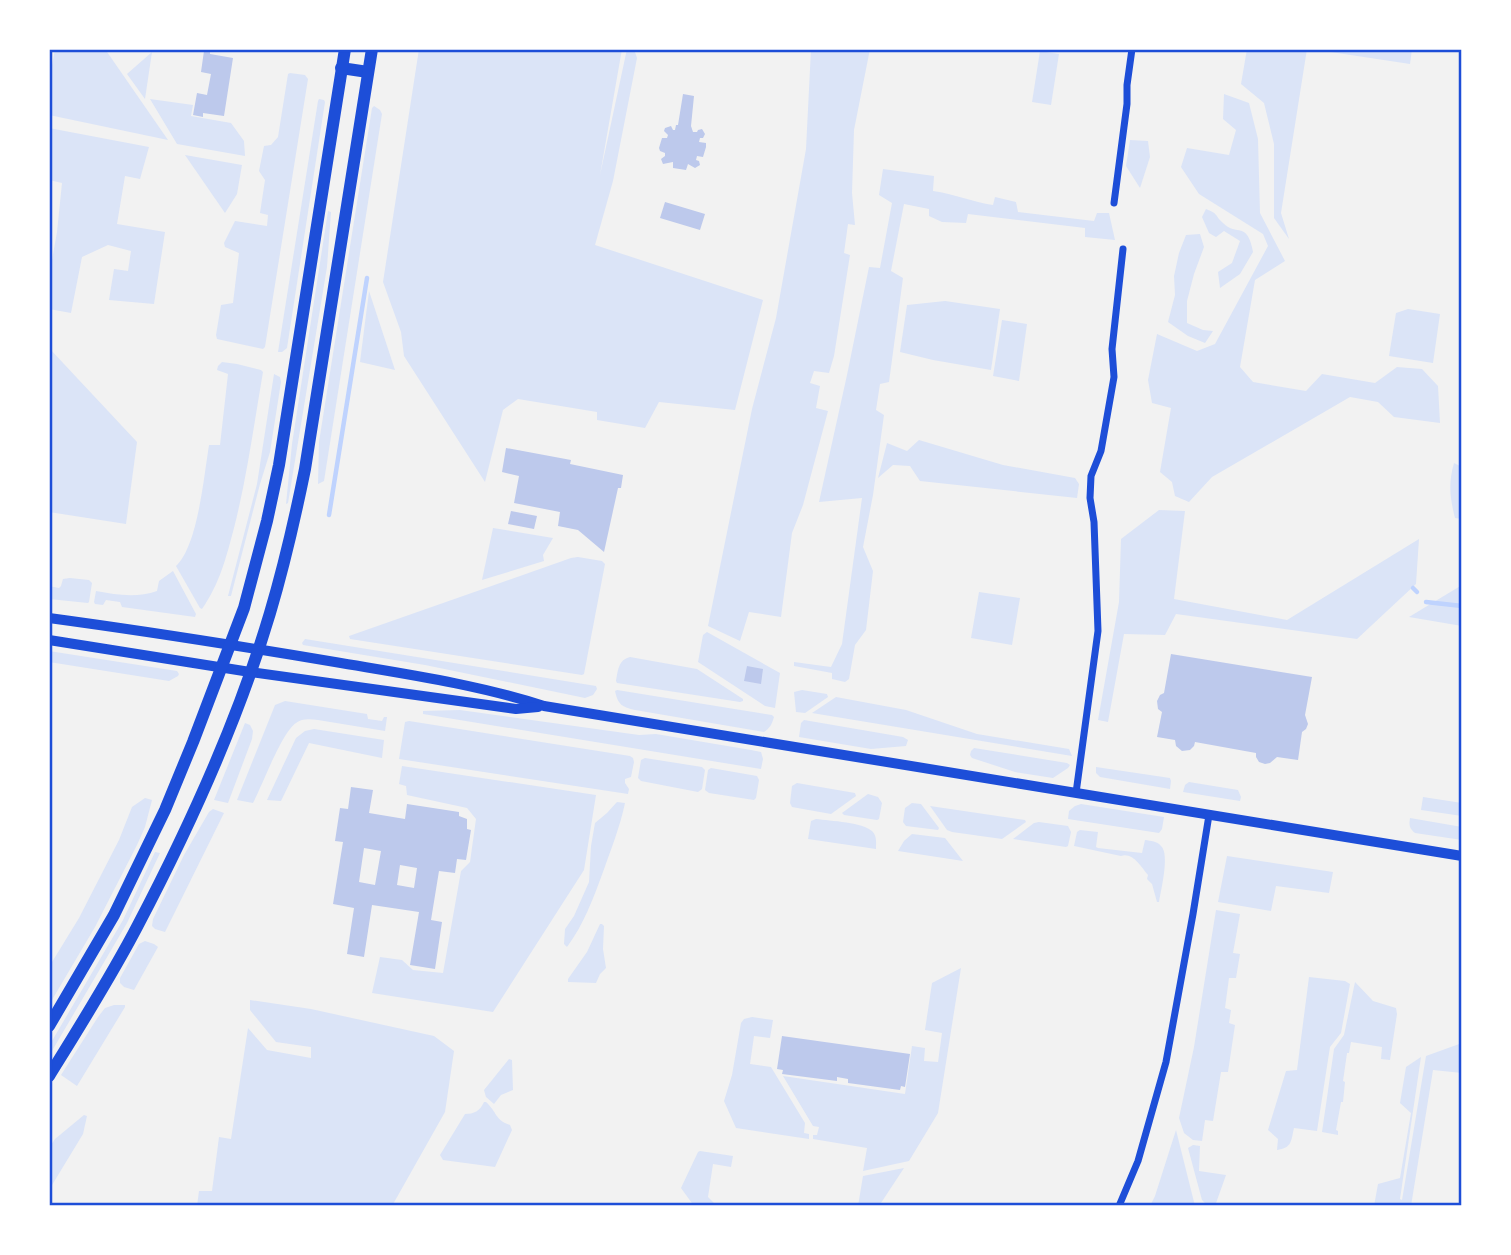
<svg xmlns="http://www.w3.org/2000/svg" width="1511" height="1255" viewBox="0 0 1511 1255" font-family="Arial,sans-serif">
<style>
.green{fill:#dbe4f7}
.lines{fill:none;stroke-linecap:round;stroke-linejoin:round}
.stream{stroke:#bfd3fe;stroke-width:4.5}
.building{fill:#bdc9ec;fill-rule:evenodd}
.minor{stroke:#1d4ed8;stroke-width:7}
.tertiary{stroke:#1d4ed8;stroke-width:10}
.secondary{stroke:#1d4ed8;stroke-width:12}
.neatline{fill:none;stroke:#1d4ed8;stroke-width:2.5}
</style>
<rect width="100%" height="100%" fill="#f2f2f2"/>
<g class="green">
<path d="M 55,49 L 105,49 L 168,140 L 49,115 L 49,82 Z"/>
<path d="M 419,49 L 622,49 L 600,175 L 627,49 L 634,49 L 637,58 L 613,181 L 595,245 L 763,300 L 735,410 L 659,402 L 645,428 L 597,420 L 597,412 L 518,399 L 503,410 L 485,482 L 404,356 L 401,332 L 383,282 Z"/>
<path d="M 811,49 L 870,49 L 854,130 L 852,193 L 855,225 L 848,224 L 844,253 L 850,255 L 834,356 L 829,373 L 814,371 L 810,383 L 820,386 L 816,408 L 828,411 L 803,505 L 792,533 L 781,617 L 749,612 L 740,641 L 708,626 L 752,409 L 776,318 L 806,149 Z"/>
<path d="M 1247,49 L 1307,49 L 1281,213 L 1289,239 L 1274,218 L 1274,144 L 1264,103 L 1241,84 Z"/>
<path d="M 1311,49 L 1412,49 L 1410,64 Z"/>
<path d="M 1040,51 L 1059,54 L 1051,105 L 1032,102 Z"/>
<path d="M 152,52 L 145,99 L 127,74 Z"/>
<path d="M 290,73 L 305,75 L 308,79 L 265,347 L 263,349 L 217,339 L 216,335 L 221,305 L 233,303 L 239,253 L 225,247 L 224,243 L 235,221 L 267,226 L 268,215 L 260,213 L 265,180 L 259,171 L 264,146 L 271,145 L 278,137 L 288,74 Z"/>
<path d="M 1224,94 L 1249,103 L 1258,139 L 1260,213 L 1285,261 L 1255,280 L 1240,367 L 1253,382 L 1306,391 L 1322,374 L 1375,383 L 1397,367 L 1422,369 L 1438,386 L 1440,423 L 1394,417 L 1378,402 L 1350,397 L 1212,477 L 1189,502 L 1175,496 L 1172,482 L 1160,472 L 1171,408 L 1152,403 L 1148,380 L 1157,334 L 1197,351 L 1215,344 L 1268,246 L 1263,234 L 1199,194 L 1181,167 L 1187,148 L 1229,155 L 1236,130 L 1223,119 Z"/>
<path d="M 150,99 L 193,105 L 191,116 L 231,123 L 244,141 L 245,156 L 177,144 Z"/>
<path d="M 319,99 L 324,100 L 325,102 L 287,348 L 282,352 L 278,352 L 318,101 Z"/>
<path d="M 374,106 L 380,110 L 382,114 L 324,481 L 318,484 L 319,442 L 372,108 Z"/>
<path d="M 49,128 L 149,147 L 140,179 L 125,176 L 117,224 L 165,232 L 154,304 L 109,300 L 114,269 L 128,271 L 131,251 L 108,245 L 82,257 L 71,313 L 49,309 L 49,277 L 57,232 L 62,183 L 49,180 Z"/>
<path d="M 1130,140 L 1148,141 L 1150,157 L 1140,188 L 1126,166 Z"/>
<path d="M 185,155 L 242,165 L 237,194 L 225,213 Z"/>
<path d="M 883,169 L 934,176 L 933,191 C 954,194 973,202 993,205 L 995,197 L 1016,202 L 1018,212 L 1094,221 L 1097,213 L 1109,213 L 1115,240 L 1085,237 L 1085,228 L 968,214 L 966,223 L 942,222 L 929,216 L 929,209 L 904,204 L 891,271 L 903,278 L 889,382 L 880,384 L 876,410 L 884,415 L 873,495 L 863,547 L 873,571 L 866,630 L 855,645 L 849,679 L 845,682 L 832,679 L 832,673 L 794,666 L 794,662 L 831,667 L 842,644 L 862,498 L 819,502 L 847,375 L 869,267 L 880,268 L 892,203 L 879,195 Z"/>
<path d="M 1206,209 C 1219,214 1214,215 1223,223 C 1237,237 1247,220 1253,252 L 1240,274 L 1220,288 L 1218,272 L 1232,263 L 1240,241 L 1224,231 L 1216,237 L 1209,233 L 1202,217 Z"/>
<path d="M 328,211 L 331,212 L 327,267 L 288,503 L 286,504 L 292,444 Z"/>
<path d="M 1200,234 L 1204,247 L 1194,274 L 1187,301 L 1187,323 L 1203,330 L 1213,331 L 1205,343 L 1188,336 L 1168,322 L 1175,295 L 1174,276 L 1179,253 L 1186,235 Z"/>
<path d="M 369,291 L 395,370 L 360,362 Z"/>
<path d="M 945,301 L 1000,309 L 991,370 L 933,360 L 900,352 L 907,305 Z"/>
<path d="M 1408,309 L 1440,314 L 1433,363 L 1389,356 L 1396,313 Z"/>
<path d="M 1002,320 L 1027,324 L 1019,381 L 993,376 Z"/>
<path d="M 49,348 L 137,442 L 126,524 L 49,512 Z"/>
<path d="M 222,362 L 237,364 L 261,370 L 263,372 C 254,424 247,477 234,528 C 226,558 220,583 202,609 L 200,608 L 176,566 C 198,546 204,475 209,445 L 220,445 L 228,374 L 217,370 L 218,366 Z"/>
<path d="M 274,374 L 280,377 L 281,382 L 270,452 L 260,484 L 231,596 L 228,596 L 257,484 Z"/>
<path d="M 919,440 L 1003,465 L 1075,478 L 1079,484 L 1077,498 L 920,481 L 910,466 L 893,465 L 878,478 L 887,443 L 907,451 Z"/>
<path d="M 1454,463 L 1462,467 L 1462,519 L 1455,518 C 1450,498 1448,484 1454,463 Z"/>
<path d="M 1159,510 L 1185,511 L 1174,599 L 1287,620 L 1419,539 L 1416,584 L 1357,639 L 1176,614 L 1165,635 L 1124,634 L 1108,722 L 1098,720 L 1119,602 L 1121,539 Z"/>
<path d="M 493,528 L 553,538 L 543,555 L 544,561 L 482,580 Z"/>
<path d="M 578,557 L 602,561 L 605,564 L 584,674 L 582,675 L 350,639 L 349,636 L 571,558 Z"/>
<path d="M 173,571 L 196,614 L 195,617 L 122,607 L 120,602 L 106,600 L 103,605 L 95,604 L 94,602 L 96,591 C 117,595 137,598 157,591 L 159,581 Z"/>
<path d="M 70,578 L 89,580 L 92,583 L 89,602 L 88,603 L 49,599 L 49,586 L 59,588 L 61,586 L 63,579 Z"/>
<path d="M 1462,585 L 1462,626 L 1409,617 Z"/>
<path d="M 979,592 L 1020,598 L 1012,645 L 971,638 Z"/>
<path d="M 707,632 L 780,673 L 775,708 L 765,706 L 698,662 L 703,635 Z"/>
<path d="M 305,639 L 596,686 L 597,689 L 593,695 L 585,698 L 425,665 L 303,645 L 302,643 Z"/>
<path d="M 49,651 L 177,671 L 179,674 L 178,676 L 169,681 L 49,662 Z"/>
<path d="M 630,657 L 697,669 L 743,699 L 743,701 L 740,702 L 617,683 L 616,681 C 618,671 618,660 630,657 Z"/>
<path d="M 617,690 L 772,715 L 774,717 C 772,724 770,728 764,732 L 635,710 C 622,707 618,705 615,691 Z"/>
<path d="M 802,690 L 827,694 L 828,697 L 805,713 L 796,712 L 794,692 Z"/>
<path d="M 836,697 L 906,710 L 977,734 L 1069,749 L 1072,756 L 812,713 Z"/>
<path d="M 285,701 L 367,714 L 368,719 L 382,721 L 384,717 L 387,717 L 385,731 L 318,720 C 310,719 302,718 296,723 C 282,732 262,786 253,803 L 237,800 L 275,705 Z"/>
<path d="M 460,710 L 639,735 L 656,734 L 751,750 L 761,752 L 763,759 L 761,769 L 423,714 L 423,711 Z"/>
<path d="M 804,720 L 903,737 L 908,740 L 906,746 L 871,749 L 799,737 L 801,723 Z"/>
<path d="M 409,721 L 630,756 L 633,758 L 634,762 L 631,777 L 625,779 L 625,783 L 629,789 L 628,794 L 399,759 L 405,722 Z"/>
<path d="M 245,723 L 250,725 L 253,731 L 252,739 L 228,803 L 214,800 Z"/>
<path d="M 314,729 L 384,740 L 382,758 L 309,743 L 281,801 L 267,800 L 296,738 L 305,731 Z"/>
<path d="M 974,748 L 1067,763 L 1070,765 L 1068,768 L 1053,778 L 1015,772 L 972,758 L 970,755 L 971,751 Z"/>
<path d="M 645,758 L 702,767 L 705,770 L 702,789 L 698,792 L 641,781 L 638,778 L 641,760 Z"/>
<path d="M 402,766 L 596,795 L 584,870 L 493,1012 L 372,993 L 380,957 L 402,960 L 413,970 L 443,973 L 461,871 L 470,862 L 476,819 L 467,808 L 407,795 L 406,786 L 399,784 Z"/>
<path d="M 1096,767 L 1170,778 L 1171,781 L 1170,789 L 1100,777 L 1096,773 Z"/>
<path d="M 711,768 L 757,776 L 759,780 L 756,798 L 754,800 L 709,793 L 705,790 L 708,770 Z"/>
<path d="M 1189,782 L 1238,790 L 1241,797 L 1240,801 L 1183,792 L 1185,785 Z"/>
<path d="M 797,783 L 855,793 L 856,796 L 831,814 L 792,807 L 790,803 L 792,786 Z"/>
<path d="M 868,794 L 878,797 L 882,803 L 879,819 L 877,820 L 844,815 L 842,813 Z"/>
<path d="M 1423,797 L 1462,803 L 1462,816 L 1421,810 Z"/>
<path d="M 145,798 L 152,800 L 145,827 L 137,845 L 95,927 L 49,1005 L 49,967 L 79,918 L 119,840 L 132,807 Z"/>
<path d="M 617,802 L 625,803 C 620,827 611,849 603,872 C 593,899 584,924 567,947 L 564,944 L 565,929 L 574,916 L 589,882 L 591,846 L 595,823 L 607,813 Z"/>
<path d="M 912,803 L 921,804 L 939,828 L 938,830 L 906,826 L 903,822 L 905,808 Z"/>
<path d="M 1081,804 L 1164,817 L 1162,829 L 1159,833 L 1068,819 L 1069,811 L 1075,806 Z"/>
<path d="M 930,806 L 1025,820 L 1026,822 L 1002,839 L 952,832 L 947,830 Z"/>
<path d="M 213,809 L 224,813 L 165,932 L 155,929 L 152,926 L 153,919 L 184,855 L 209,812 Z"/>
<path d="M 1410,818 L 1462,827 L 1462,840 L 1415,833 C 1409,828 1409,825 1410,818 Z"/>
<path d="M 816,819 C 830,821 864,822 873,832 C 877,837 876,843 876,849 L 808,839 L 811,821 Z"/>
<path d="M 1039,822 L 1068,826 L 1071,832 L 1068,846 L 1066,847 L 1013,839 L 1034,823 Z"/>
<path d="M 1080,830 L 1098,832 L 1096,847 L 1098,848 L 1142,853 L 1145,840 C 1151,841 1157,841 1161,846 C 1170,854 1161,890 1159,902 L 1157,902 L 1152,884 L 1147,879 L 1148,875 C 1141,867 1133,852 1121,856 L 1074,846 L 1077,832 Z"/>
<path d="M 912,834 L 945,838 L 963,861 L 898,851 L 904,841 Z"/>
<path d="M 155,852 L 160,853 L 127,923 L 49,1056 L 49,1046 L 123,920 Z"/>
<path d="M 1227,856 L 1333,872 L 1329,893 L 1276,886 L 1271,911 L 1218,902 Z"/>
<path d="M 1216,910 L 1240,914 L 1233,953 L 1240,954 L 1236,978 L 1229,978 L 1225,1008 L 1231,1010 L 1229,1023 L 1235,1025 L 1228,1072 L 1221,1072 L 1213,1121 L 1205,1120 L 1202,1141 L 1193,1140 L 1184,1133 L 1179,1118 L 1194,1047 Z"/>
<path d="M 600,924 L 602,924 L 604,926 L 603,949 L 606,968 L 600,974 L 596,983 L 568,982 L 568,979 L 587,952 Z"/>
<path d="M 145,941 L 154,944 L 158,947 L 134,990 L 124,987 L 120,983 L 120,978 L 139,944 Z"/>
<path d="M 961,968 L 938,1113 L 909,1161 L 863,1171 L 867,1148 L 813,1139 L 813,1135 L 817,1135 L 819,1127 L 813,1126 L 783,1076 L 905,1094 L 912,1046 L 925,1048 L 924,1061 L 938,1062 L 942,1033 L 925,1030 L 932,983 Z"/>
<path d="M 1309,977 L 1345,981 L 1350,984 L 1341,1033 L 1330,1047 L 1317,1131 L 1294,1128 C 1291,1141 1292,1148 1277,1150 L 1278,1139 L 1268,1130 L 1286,1071 L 1297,1070 Z"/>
<path d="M 1355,982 L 1373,1001 L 1396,1008 L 1397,1014 L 1390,1060 L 1381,1059 L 1382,1047 L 1351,1042 L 1349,1053 L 1347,1053 L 1343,1081 L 1345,1082 L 1343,1102 L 1341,1102 L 1336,1130 L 1338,1131 L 1338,1135 L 1322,1132 L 1334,1049 L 1344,1035 Z"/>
<path d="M 250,1000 L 311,1009 L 434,1036 L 454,1051 L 445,1112 L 392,1206 L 197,1206 L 199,1191 L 212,1191 L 219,1137 L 231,1139 L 248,1028 L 267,1050 L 311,1058 L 311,1047 L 276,1042 L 250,1010 Z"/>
<path d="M 114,1005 L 125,1005 L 125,1007 L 77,1086 L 61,1075 L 98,1017 L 105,1008 Z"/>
<path d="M 752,1017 L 773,1020 L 770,1038 L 754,1036 L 750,1064 L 771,1067 L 805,1123 L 804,1133 L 809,1134 L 809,1139 L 736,1128 L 724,1101 L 732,1075 L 741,1023 L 744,1019 Z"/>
<path d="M 1462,1043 L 1462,1073 L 1433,1070 L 1411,1206 L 1374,1206 L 1378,1184 L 1400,1178 L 1411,1113 L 1400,1103 L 1406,1067 L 1421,1057 L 1400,1199 L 1402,1200 L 1426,1056 Z"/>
<path d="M 509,1059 L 512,1060 L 513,1090 L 501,1095 L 494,1104 L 486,1097 L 484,1090 Z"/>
<path d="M 484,1102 L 486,1102 C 497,1112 495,1120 510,1125 L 512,1130 L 495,1167 L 443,1160 L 440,1155 L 465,1114 C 474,1114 480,1111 484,1102 Z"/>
<path d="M 84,1115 L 87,1116 L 83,1134 L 49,1190 L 49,1148 L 55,1139 Z"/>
<path d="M 1176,1130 L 1195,1206 L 1150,1206 L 1155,1196 Z"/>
<path d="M 1193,1145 L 1200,1146 L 1199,1171 L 1226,1175 L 1215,1206 L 1208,1206 L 1202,1200 L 1188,1148 Z"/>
<path d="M 700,1151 L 733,1156 L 731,1167 L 713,1164 L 708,1197 L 714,1203 L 734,1206 L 694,1206 L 681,1188 L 698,1152 Z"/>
<path d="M 904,1168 L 879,1206 L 858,1206 L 863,1176 Z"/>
</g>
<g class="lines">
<g class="stream">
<path d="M 329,515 L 367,278"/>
<path d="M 1413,588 L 1417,592"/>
<path d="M 1426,602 L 1462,606"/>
</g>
</g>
<g class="building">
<path d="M 204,51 L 210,52 L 210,54 L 233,58 L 224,116 L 203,113 L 203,117 L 193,115 L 197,93 L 207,95 L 211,74 L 201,72 Z"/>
<path d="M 683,94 L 694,96 L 691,126 L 693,132 L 697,132 L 698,130 L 702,129 L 705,134 L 703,138 L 700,138 L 699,142 L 706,143 L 706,147 L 703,157 L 697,156 L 696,160 L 699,161 L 700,165 L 695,168 L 688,164 L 686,170 L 673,168 L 673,162 L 663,164 L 661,159 L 665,156 L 665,153 L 660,151 L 659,148 L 662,138 L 667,138 L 668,135 L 664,131 L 665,128 L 671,126 L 673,130 L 675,130 L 676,125 L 678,125 Z"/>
<path d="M 665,202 L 705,214 L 700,230 L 660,218 Z"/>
<path d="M 506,448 L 571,460 L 570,464 L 623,475 L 621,488 L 618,488 L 604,552 L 578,530 L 558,526 L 560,512 L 514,503 L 519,476 L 502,472 Z"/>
<path d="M 511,511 L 537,516 L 534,529 L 508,524 Z"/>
<path d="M 1171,654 L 1312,677 L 1305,715 L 1308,724 L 1306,729 L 1302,732 L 1298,760 L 1277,757 L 1270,763 L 1265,764 L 1259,762 L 1256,757 L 1256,753 L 1195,742 L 1194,746 L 1190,750 L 1182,751 L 1176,746 L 1175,740 L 1157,737 L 1162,712 L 1158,709 L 1157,701 L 1160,695 L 1164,693 Z"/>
<path d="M 747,666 L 763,669 L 761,684 L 744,681 Z"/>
<path d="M 351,787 L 373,790 L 369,813 L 405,819 L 407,804 L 459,812 L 459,816 L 467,819 L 467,829 L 471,830 L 466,860 L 457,859 L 455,873 L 439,871 L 431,920 L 442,922 L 435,969 L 410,965 L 419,912 L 372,905 L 364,957 L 347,954 L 354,908 L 333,904 L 343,842 L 335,841 L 340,808 L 348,809 ZM 364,848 L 381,851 L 375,885 L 359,882 ZM 400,865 L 417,868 L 414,888 L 397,885 Z"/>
<path d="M 782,1036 L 910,1054 L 905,1087 L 901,1086 L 900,1090 L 848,1083 L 848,1079 L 837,1077 L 837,1081 L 782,1074 L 783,1070 L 777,1069 Z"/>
</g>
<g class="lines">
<g class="minor">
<path d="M 1114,203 L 1127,104 L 1127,85 L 1132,49"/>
<path d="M 1076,793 L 1098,631 L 1094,522 L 1090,498 L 1091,476 L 1101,451 L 1114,377 L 1112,349 L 1123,249"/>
<path d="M 1119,1206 L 1138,1161 L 1166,1062 L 1193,914 L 1209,815"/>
</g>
<g class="tertiary">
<path d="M 49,618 C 145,631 240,646 335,662 C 405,674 476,684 544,706 L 1462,856"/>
<path d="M 49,640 L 250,672 L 516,709 L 538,707"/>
</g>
<g class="secondary">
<path d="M 341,68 L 368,72"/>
<path d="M 49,1026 L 114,915 L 165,810 L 193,742 L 244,608 L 267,521 L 279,465 L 345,49"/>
<path d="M 49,1076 C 80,1026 111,977 138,925 C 190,826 238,721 270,613 C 284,566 295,518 305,469 L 372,49"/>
</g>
</g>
<rect width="1511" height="1255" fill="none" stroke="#ffffff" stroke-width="102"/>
<rect x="51" y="51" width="1409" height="1153" class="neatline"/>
</svg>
